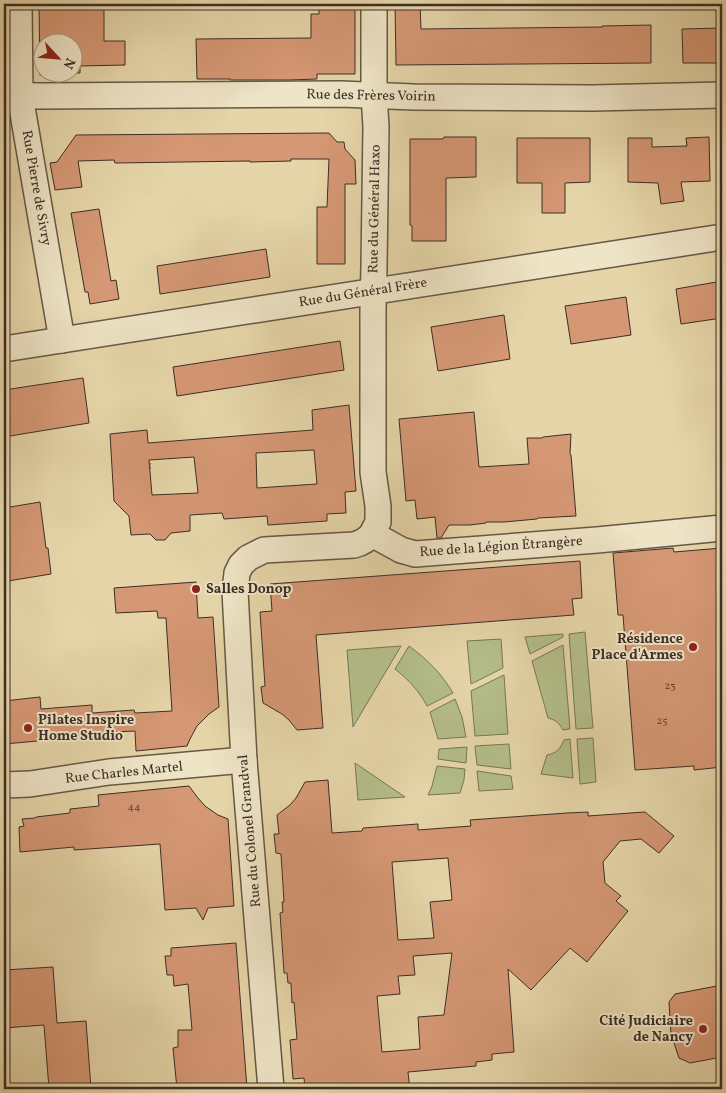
<svg xmlns="http://www.w3.org/2000/svg" width="726" height="1093" viewBox="0 0 726 1093" font-family="Vollkorn,serif">
<style>
.green{fill:#b3bd89;stroke:#787658}
.building{fill:#d59774;stroke:#3d2e26;fill-rule:evenodd}
.lines{fill:none;stroke-linecap:round;stroke-linejoin:round}
.minor-casing{stroke:#675846;stroke-width:28}
.minor{stroke:#eee4c6;stroke-width:25}
.poi-dot{fill:#8f2418;stroke:#eee4c6;stroke-width:2}
.labels{text-anchor:middle;dominant-baseline:central;stroke-width:4;stroke-linejoin:round;paint-order:stroke}
.number-label{font-size:11px;fill:#63483a}
.street-label{font-size:14px;fill:#3d2e26;stroke:#eee4c6}
.poi-label{font-size:14px;font-weight:bold;fill:#3d2e26;stroke:#eee4c6;text-anchor:start}
</style>
<rect width="100%" height="100%" fill="#e5d5a8"/>
<filter id="stains"><feTurbulence type="fractalNoise" baseFrequency=".004" numOctaves="4"/><feColorMatrix values="0 0 0 0 .2 0 0 0 0 .09 0 0 0 0 .02 0 0 0 .5 -.17"/></filter>
<radialGradient id="worn" r=".72"><stop offset=".6" stop-color="#630" stop-opacity="0"/><stop offset="1" stop-color="#630" stop-opacity=".3"/></radialGradient>
<g class="green">
<path d="M 585,632 L 593,728 L 576,729 L 569,634 Z"/>
<path d="M 563,634 L 563,637 L 530,654 L 525,637 Z"/>
<path d="M 501,639 L 503,668 L 471,684 L 467,641 Z"/>
<path d="M 563,645 L 570,729 L 563,730 C 559,723 556,720 548,718 L 532,661 Z"/>
<path d="M 401,646 L 353,727 L 347,650 Z"/>
<path d="M 409,646 C 428,660 441,673 453,693 L 427,706 C 419,691 409,680 395,669 Z"/>
<path d="M 504,675 L 508,734 L 475,736 L 471,691 Z"/>
<path d="M 455,699 L 462,717 L 466,737 L 438,739 L 430,712 Z"/>
<path d="M 593,738 L 596,782 L 580,784 L 577,739 Z"/>
<path d="M 570,739 L 573,778 L 541,774 L 547,755 C 557,753 560,749 564,740 Z"/>
<path d="M 509,744 L 511,769 L 477,765 L 475,746 Z"/>
<path d="M 467,747 L 466,763 L 438,759 L 439,749 Z"/>
<path d="M 355,763 L 405,797 L 358,800 Z"/>
<path d="M 437,766 L 465,769 L 464,780 L 460,793 L 428,795 L 432,786 Z"/>
<path d="M 477,771 L 511,776 L 513,789 L 479,791 Z"/>
</g>
<g class="building">
<path d="M 39,4 L 67,4 L 67,7 L 104,7 L 104,41 L 125,41 L 125,65 L 80,66 L 80,73 L 66,73 L 65,75 L 40,75 ZM 42,42 L 72,42 L 72,72 L 42,72 Z"/>
<path d="M 319,4 L 355,4 L 355,74 L 317,74 L 317,79 L 289,80 L 230,80 L 230,79 L 197,79 L 196,39 L 311,38 L 311,14 L 319,14 Z"/>
<path d="M 395,4 L 420,4 L 421,29 L 602,27 L 602,26 L 651,25 L 651,63 L 396,65 Z"/>
<path d="M 722,28 L 722,63 L 683,63 L 682,29 Z"/>
<path d="M 329,133 L 337,142 L 344,142 L 345,149 L 355,160 L 356,184 L 345,184 L 345,264 L 317,264 L 317,207 L 327,207 L 329,159 L 291,159 L 291,161 L 250,162 L 250,161 L 115,163 L 114,160 L 78,161 L 82,187 L 55,190 L 50,163 L 57,162 L 76,135 Z"/>
<path d="M 444,137 L 476,137 L 476,177 L 446,178 L 446,241 L 412,241 L 412,226 L 410,225 L 410,139 L 443,139 Z"/>
<path d="M 709,137 L 710,181 L 681,182 L 684,201 L 661,204 L 658,183 L 628,182 L 628,138 L 652,138 L 652,147 L 687,146 L 686,138 Z"/>
<path d="M 517,138 L 590,138 L 590,182 L 565,183 L 565,213 L 542,213 L 542,183 L 517,183 Z"/>
<path d="M 99,209 L 111,281 L 116,280 L 119,299 L 90,304 L 88,292 L 85,292 L 71,213 Z"/>
<path d="M 266,249 L 270,277 L 160,294 L 157,266 Z"/>
<path d="M 722,281 L 722,318 L 681,324 L 676,289 Z"/>
<path d="M 626,297 L 631,335 L 571,344 L 565,306 Z"/>
<path d="M 504,315 L 510,359 L 438,371 L 431,327 Z"/>
<path d="M 340,341 L 344,370 L 177,396 L 173,367 Z"/>
<path d="M 83,378 L 89,423 L 4,437 L 4,390 Z"/>
<path d="M 349,405 L 356,491 L 345,492 L 346,513 L 327,514 L 327,521 L 268,525 L 267,516 L 224,519 L 222,513 L 190,515 L 190,531 L 171,533 L 165,540 L 156,540 L 150,534 L 131,535 L 129,516 L 114,501 L 110,434 L 147,430 L 148,443 L 313,430 L 312,410 ZM 314,450 L 317,484 L 257,488 L 256,453 ZM 194,457 L 198,493 L 152,495 L 149,460 Z"/>
<path d="M 474,412 L 479,467 L 529,464 L 527,438 L 542,438 L 543,437 L 571,434 L 570,454 L 571,455 L 576,516 L 538,518 L 537,519 L 504,522 L 486,522 L 486,523 L 470,525 L 449,525 L 441,538 L 437,538 L 435,517 L 417,519 L 415,500 L 406,501 L 399,419 Z"/>
<path d="M 40,502 L 46,548 L 48,548 L 51,574 L 8,581 L 4,549 L 4,508 Z"/>
<path d="M 673,548 L 674,552 L 722,548 L 722,767 L 694,770 L 694,766 L 635,770 L 623,615 L 618,615 L 613,553 Z"/>
<path d="M 580,561 L 582,598 L 572,599 L 574,615 L 316,635 L 323,728 L 297,730 L 289,720 L 282,714 L 263,703 L 261,687 L 265,686 L 260,612 L 272,611 L 270,584 Z"/>
<path d="M 196,582 L 198,618 L 213,617 L 219,707 L 209,714 L 197,726 L 190,739 L 187,746 L 136,751 L 135,731 L 94,733 L 94,736 L 4,744 L 4,701 L 40,697 L 41,709 L 92,705 L 92,713 L 134,710 L 135,713 L 172,711 L 166,618 L 158,618 L 157,611 L 116,613 L 114,588 Z"/>
<path d="M 328,780 L 332,833 L 362,831 L 363,828 L 418,824 L 418,830 L 471,826 L 470,820 L 567,813 L 588,812 L 588,816 L 645,812 L 674,836 L 659,853 L 641,839 L 620,841 L 603,862 L 605,883 L 621,896 L 616,901 L 628,911 L 587,962 L 570,948 L 531,990 L 508,969 L 514,1052 L 492,1054 L 492,1060 L 476,1062 L 476,1066 L 408,1072 L 410,1089 L 305,1089 L 304,1078 L 293,1079 L 290,1040 L 297,1039 L 294,1002 L 292,1003 L 291,983 L 288,983 L 287,973 L 284,973 L 280,913 L 283,912 L 282,902 L 284,902 L 281,854 L 276,853 L 274,834 L 279,834 L 277,815 L 290,805 L 296,798 L 305,782 ZM 448,858 L 452,900 L 430,902 L 434,938 L 398,940 L 392,862 ZM 452,953 L 444,1015 L 418,1017 L 420,1049 L 382,1052 L 377,996 L 400,994 L 398,976 L 415,975 L 413,956 Z"/>
<path d="M 189,786 L 198,798 L 205,806 L 218,815 L 228,819 L 234,906 L 208,908 L 203,920 L 196,908 L 165,910 L 160,844 L 74,850 L 74,847 L 20,852 L 19,827 L 24,826 L 22,819 L 35,818 L 36,817 L 70,813 L 70,809 L 99,806 L 98,795 Z"/>
<path d="M 236,943 L 247,1089 L 177,1089 L 173,1048 L 178,1047 L 178,1030 L 192,1030 L 188,984 L 174,986 L 173,975 L 167,975 L 165,956 L 171,956 L 171,948 Z"/>
<path d="M 53,967 L 57,1023 L 86,1021 L 91,1089 L 49,1089 L 44,1025 L 4,1028 L 4,970 Z"/>
<path d="M 722,985 L 722,1057 L 690,1063 L 679,1058 L 671,1034 L 669,1002 L 675,994 Z"/>
</g>
<g class="lines">
<defs>
<g id="minor">
<path d="M 19,4 L 20,96 L 62,340"/>
<path d="M 4,95 L 40,96 L 341,94 L 413,97 L 593,98 L 722,95"/>
<path d="M 4,349 L 722,237"/>
<path d="M 372,534 L 378,522 L 378,506 L 373,472 L 373,310 L 374,266 L 376,127 L 374,95 L 374,4"/>
<path d="M 4,785 L 30,784 L 109,772 L 244,760"/>
<path d="M 271,1089 L 244,760 L 235,591 L 237,573 L 241,565 L 248,558 L 264,550 L 354,545 C 362,543 367,540 372,534 L 401,550 L 415,554 L 597,540 L 722,528"/>
</g>
</defs>
<use href="#minor" class="minor-casing"/>
<use href="#minor" class="minor"/>
</g>
<g class="poi-dot">
<circle cx="196" cy="589" r="5"/>
<circle cx="693" cy="647" r="5"/>
<circle cx="28" cy="728" r="5"/>
<circle cx="703" cy="1029" r="5"/>
</g>
<g class="labels">
<g class="number-label">
<text x="150" y="466">1</text>
<text x="670" y="686">23</text>
<text x="662" y="721">25</text>
<text x="134" y="807">44</text>
</g>
<g class="street-label">
<text transform="translate(371 96) rotate(1)">Rue des Frères Voirin</text>
<text transform="translate(36 188) rotate(80)">Rue Pierre de Sivry</text>
<text transform="translate(375 209) rotate(-89)">Rue du Général Haxo</text>
<text transform="translate(363 293) rotate(-9)">Rue du Général Frère</text>
<text transform="translate(501 547) rotate(-4)">Rue de la Légion Étrangère</text>
<text transform="translate(124 773) rotate(-6)">Rue Charles Martel</text>
<text transform="translate(250 831) rotate(-95)">Rue du Colonel Grandval</text>
</g>
<g class="poi-label">
<text x="206" y="589">Salles Donop</text>
<text x="683" y="639" text-anchor="end">Résidence<tspan x="683" dy="16">Place d'Armes</tspan></text>
<text x="38" y="720">Pilates Inspire<tspan x="38" dy="16">Home Studio</tspan></text>
<text x="693" y="1021" text-anchor="end">Cité Judiciaire<tspan x="693" dy="16">de Nancy</tspan></text>
</g>
</g>
<rect width="726" height="1093" fill="none" stroke="#e5d5a8" stroke-width="20"/>
<rect x="5" y="5" width="716" height="1083" fill="none" stroke="#3d2e26" stroke-width="2.5"/>
<rect x="10" y="10" width="706" height="1073" fill="none" stroke="#3d2e26"/>
<g transform="translate(58 58) rotate(116)"><circle r="24" fill="#eee4c6" stroke="#a79b86"/>
<path d="M0-4L9 19L0 12L-9 19Z" fill="#8f2418"/>
<text y="-8" font-size="14" font-weight="bold" text-anchor="middle" fill="#3d2e26">N</text>
</g>
<rect width="100%" height="100%" filter="url(#stains)"/>
<rect width="100%" height="100%" fill="url(#worn)"/>
</svg>
